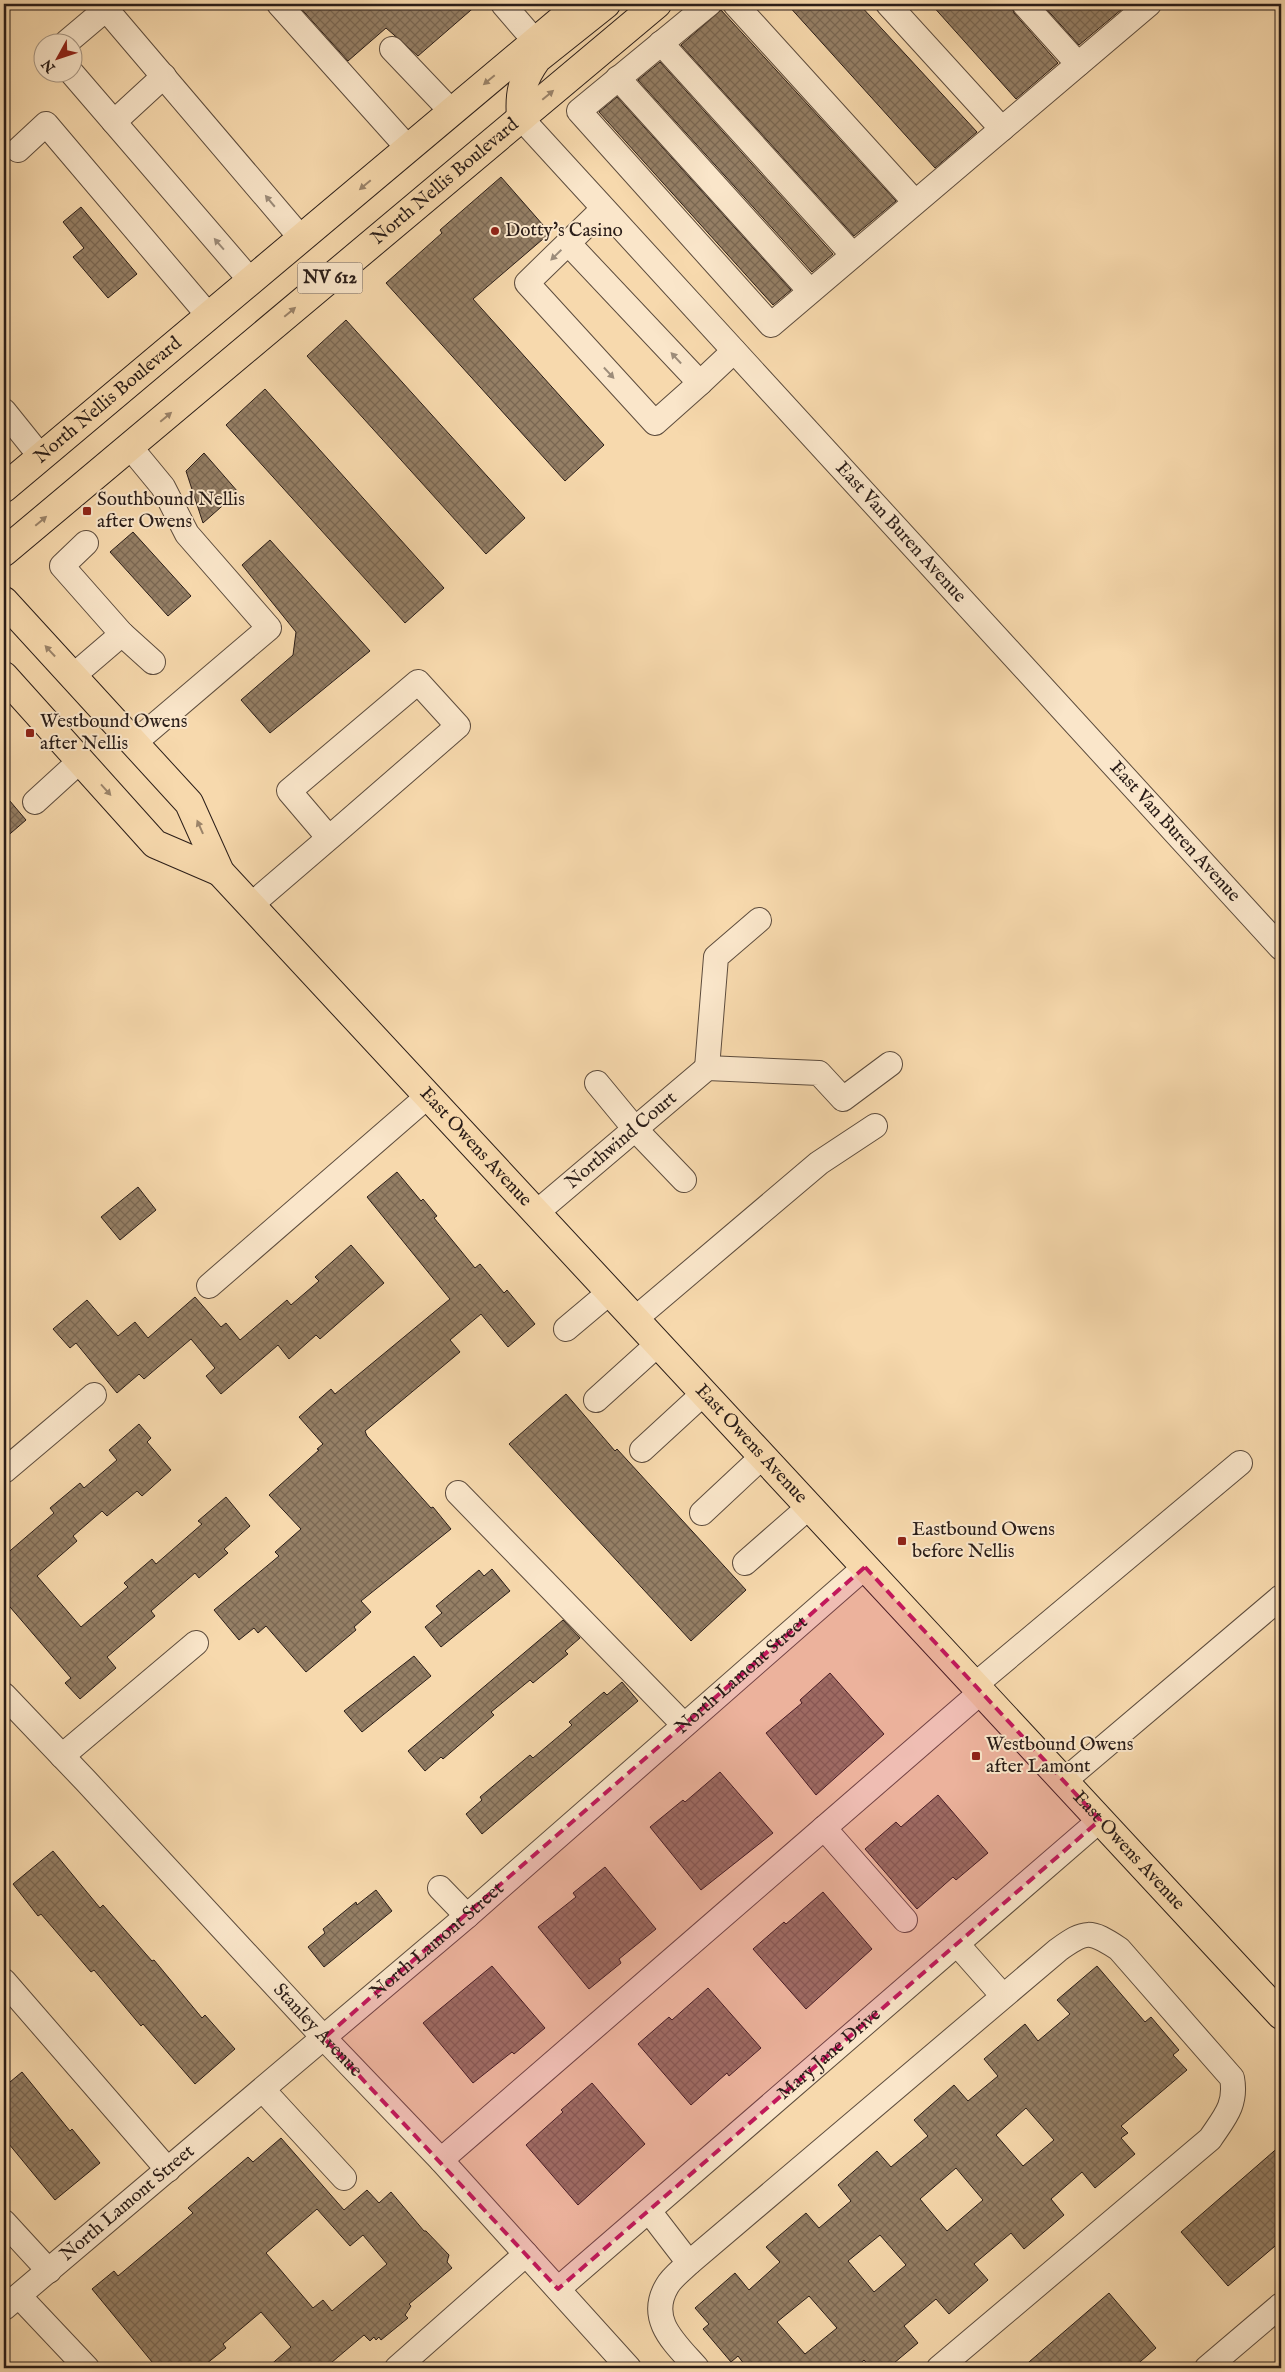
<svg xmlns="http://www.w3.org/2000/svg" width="1285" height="2372" viewBox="0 0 1285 2372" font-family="'IM FELL English',serif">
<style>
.building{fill:url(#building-cross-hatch);stroke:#2a1d18;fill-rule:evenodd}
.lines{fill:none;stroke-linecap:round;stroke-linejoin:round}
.minor-casing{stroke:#5d4c3d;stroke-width:26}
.major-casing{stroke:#2a1d18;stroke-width:30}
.minor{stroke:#fae6ca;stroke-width:24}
.major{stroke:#f7d9ad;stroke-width:28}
.oneway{fill:#9b846a}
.oneway2{fill:#9c8c7a}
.marked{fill:#c2185b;fill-opacity:0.2;stroke:#c2185b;stroke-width:4;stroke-dasharray:10 6;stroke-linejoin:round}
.poi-dot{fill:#8f2418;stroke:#fae6ca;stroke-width:2}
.labels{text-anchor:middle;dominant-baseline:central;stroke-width:4;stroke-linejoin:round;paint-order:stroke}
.shield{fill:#fae6ca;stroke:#68594d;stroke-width:1}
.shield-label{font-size:18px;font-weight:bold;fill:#2a1d18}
.street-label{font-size:19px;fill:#2a1d18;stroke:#fae6ca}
.poi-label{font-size:19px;fill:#2a1d18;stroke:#fae6ca;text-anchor:start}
</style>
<defs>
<pattern id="building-cross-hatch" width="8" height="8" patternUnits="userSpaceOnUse" patternTransform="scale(1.25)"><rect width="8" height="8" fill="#957f65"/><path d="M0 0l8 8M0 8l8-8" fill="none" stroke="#7a6752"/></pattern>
</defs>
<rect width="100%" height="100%" fill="#f7d9ad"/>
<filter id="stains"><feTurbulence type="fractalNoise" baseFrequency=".004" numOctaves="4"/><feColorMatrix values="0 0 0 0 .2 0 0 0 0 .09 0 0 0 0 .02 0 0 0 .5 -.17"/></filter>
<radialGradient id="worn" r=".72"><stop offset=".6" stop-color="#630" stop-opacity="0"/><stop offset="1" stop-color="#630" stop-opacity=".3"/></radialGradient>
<g class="building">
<path d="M 297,4 L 478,4 L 418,56 L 386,28 L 348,61 Z"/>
<path d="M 787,4 L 859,4 L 977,132 L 935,168 Z"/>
<path d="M 931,4 L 1011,4 L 1014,13 L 1058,63 L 1016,99 Z"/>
<path d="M 1042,4 L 1128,4 L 1079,45 Z"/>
<path d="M 721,10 L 896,201 L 854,236 L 681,45 Z"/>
<path d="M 660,62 L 833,254 L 812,272 L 638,80 Z"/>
<path d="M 617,97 L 791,290 L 773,305 L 599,112 Z"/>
<path d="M 501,177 L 550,233 L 473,299 L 604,445 L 565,481 L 386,283 L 442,233 L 440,230 Z"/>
<path d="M 81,207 L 137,274 L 108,298 L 73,257 L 84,248 L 63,222 Z"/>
<path d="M 346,320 L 525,518 L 486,554 L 307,356 Z"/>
<path d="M 265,389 L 444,588 L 405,623 L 226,425 Z"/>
<path d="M 204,453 L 238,492 L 203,523 L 186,471 Z"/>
<path d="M 133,532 L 191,596 L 168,616 L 110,552 Z"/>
<path d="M 270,540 L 370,651 L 270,733 L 241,700 L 293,655 L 296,632 L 242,565 Z"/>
<path d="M 4,794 L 26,820 L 4,839 Z"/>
<path d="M 397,1172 L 421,1201 L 423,1199 L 437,1216 L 434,1218 L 475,1268 L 480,1264 L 504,1293 L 507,1290 L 535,1324 L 508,1347 L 481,1314 L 450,1340 L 460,1352 L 365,1431 L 367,1436 L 431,1508 L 433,1507 L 451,1529 L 361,1601 L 371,1612 L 354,1627 L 356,1630 L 306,1672 L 266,1626 L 258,1633 L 254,1628 L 239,1640 L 214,1610 L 279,1556 L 275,1552 L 301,1529 L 269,1495 L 319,1450 L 317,1449 L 323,1444 L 299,1417 L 331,1389 L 335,1394 L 450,1299 L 367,1197 Z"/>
<path d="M 138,1187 L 156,1210 L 120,1240 L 101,1217 Z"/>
<path d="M 351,1245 L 384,1283 L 320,1339 L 316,1335 L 289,1359 L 278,1345 L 221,1394 L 206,1376 L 215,1368 L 191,1339 L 144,1379 L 139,1374 L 117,1393 L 76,1343 L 70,1348 L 53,1329 L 87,1300 L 118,1336 L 135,1322 L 148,1338 L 195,1297 L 221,1327 L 226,1323 L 240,1340 L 287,1300 L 291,1305 L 319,1281 L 315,1277 Z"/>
<path d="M 566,1394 L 615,1451 L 617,1449 L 746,1590 L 691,1641 L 509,1444 Z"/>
<path d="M 139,1424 L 151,1438 L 147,1442 L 171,1470 L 142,1496 L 137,1491 L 107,1516 L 102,1511 L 73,1536 L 77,1541 L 37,1576 L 81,1627 L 128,1587 L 124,1583 L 152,1559 L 156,1564 L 202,1524 L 198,1521 L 226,1497 L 250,1526 L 224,1549 L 228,1553 L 199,1578 L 195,1573 L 151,1611 L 155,1616 L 107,1657 L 116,1668 L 80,1699 L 65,1683 L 71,1678 L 4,1600 L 4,1556 L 54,1513 L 50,1508 L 80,1483 L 84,1488 L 117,1460 L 109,1450 Z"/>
<path d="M 492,1569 L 510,1591 L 441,1647 L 425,1627 L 442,1613 L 436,1606 L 479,1570 L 484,1576 Z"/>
<path d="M 563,1620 L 580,1638 L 565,1651 L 568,1654 L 533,1683 L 530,1680 L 491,1712 L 494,1715 L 443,1759 L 441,1757 L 425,1771 L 408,1751 Z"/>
<path d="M 414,1656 L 431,1676 L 362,1732 L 344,1711 Z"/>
<path d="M 830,1673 L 884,1734 L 816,1795 L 766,1733 L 802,1703 L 800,1700 Z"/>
<path d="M 622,1682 L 638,1701 L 482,1834 L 466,1814 L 482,1800 L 480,1797 L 530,1755 L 533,1758 L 572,1725 L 569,1722 L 604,1692 L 607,1695 Z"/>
<path d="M 720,1772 L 773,1833 L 701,1890 L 650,1827 L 683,1800 L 685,1802 Z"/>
<path d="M 938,1795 L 988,1853 L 956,1880 L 953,1877 L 917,1909 L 865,1849 L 896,1822 L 901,1827 Z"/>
<path d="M 53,1851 L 100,1908 L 103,1905 L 152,1961 L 154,1960 L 202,2018 L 205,2015 L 235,2049 L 195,2084 L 143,2024 L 141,2026 L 94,1970 L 91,1972 L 41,1914 L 38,1916 L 13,1884 Z"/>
<path d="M 605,1867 L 656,1929 L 619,1959 L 621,1963 L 589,1989 L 538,1927 L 576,1897 L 573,1893 Z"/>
<path d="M 376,1890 L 392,1911 L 324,1967 L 308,1947 L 325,1933 L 323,1929 L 356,1902 L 357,1905 Z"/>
<path d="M 823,1892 L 872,1949 L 806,2009 L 753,1949 L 784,1922 L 786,1924 Z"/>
<path d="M 492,1966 L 545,2028 L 514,2054 L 512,2052 L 473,2083 L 423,2023 Z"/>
<path d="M 1097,1966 L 1145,2022 L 1151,2017 L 1179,2050 L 1173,2055 L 1187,2070 L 1121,2126 L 1128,2133 L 1121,2138 L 1135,2154 L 1095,2188 L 1082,2172 L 1051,2199 L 1064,2215 L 1024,2249 L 1011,2233 L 974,2264 L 988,2280 L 949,2314 L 936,2299 L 904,2326 L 918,2343 L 888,2368 L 871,2368 L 864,2360 L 855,2368 L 747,2368 L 738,2356 L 731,2362 L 703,2329 L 709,2324 L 695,2308 L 735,2273 L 749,2290 L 780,2262 L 766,2247 L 806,2213 L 819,2228 L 851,2201 L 838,2185 L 877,2151 L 891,2167 L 921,2142 L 928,2136 L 914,2120 L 954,2085 L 968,2101 L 998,2076 L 984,2059 L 1025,2024 L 1038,2041 L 1070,2014 L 1057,2000 ZM 1026,2108 L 1054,2140 L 1023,2166 L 996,2135 ZM 956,2168 L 983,2200 L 947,2231 L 920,2199 ZM 880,2235 L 906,2265 L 874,2292 L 848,2261 ZM 809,2296 L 837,2328 L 805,2354 L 777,2322 Z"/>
<path d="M 708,1988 L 761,2048 L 729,2076 L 727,2073 L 691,2105 L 638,2044 L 669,2017 L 672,2020 Z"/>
<path d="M 22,2072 L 70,2131 L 72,2129 L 100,2163 L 55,2200 L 4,2138 L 4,2087 Z"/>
<path d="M 592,2083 L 645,2144 L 578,2205 L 526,2145 L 563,2112 L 561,2110 Z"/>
<path d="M 281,2138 L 344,2210 L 367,2190 L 379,2203 L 391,2192 L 424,2231 L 426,2231 L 449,2255 L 447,2262 L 452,2268 L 409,2304 L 411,2306 L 405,2315 L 408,2318 L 381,2340 L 379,2337 L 376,2340 L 374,2337 L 370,2341 L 364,2335 L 325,2368 L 267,2368 L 291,2347 L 261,2312 L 223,2344 L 226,2348 L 201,2368 L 157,2368 L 92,2289 L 114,2271 L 118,2276 L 193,2213 L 188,2208 L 248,2157 L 253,2162 ZM 317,2209 L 350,2246 L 363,2235 L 387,2264 L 332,2311 L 323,2300 L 313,2308 L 266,2253 Z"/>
<path d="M 1281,2145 L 1281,2241 L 1228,2286 L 1181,2232 Z"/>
<path d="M 1109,2293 L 1156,2348 L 1133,2368 L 1022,2368 Z"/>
</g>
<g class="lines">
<defs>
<g id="minor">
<path d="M 279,4 L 408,148"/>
<path d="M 503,4 L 535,41"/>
<path d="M 709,4 L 579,111 L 771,325 L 1149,4"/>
<path d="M 735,4 L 915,202"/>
<path d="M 888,4 L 1002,129"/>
<path d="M 1024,4 L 1078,64"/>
<path d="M 67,42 L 106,9 L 301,238"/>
<path d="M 661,43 L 853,255"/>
<path d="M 392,49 L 452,112"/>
<path d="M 71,72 L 251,281"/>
<path d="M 618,78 L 810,291"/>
<path id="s1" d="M 521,118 L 1281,948"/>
<path d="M 114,122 L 164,76"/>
<path d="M 18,150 L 46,124 L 209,316"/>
<path d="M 568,243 L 700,383 L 655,423 L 527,283 L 603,209"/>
<path d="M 700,383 L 734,351"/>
<path d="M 4,411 L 41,457"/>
<path d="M 130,447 L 163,487 L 187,534 L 269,628 L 134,743"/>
<path d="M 122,634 L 153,662"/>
<path d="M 73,676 L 122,634 L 62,566 L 86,543"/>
<path d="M 35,802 L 80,761"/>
<path d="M 251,905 L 329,838 L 289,791 L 418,682 L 458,726 L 329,838"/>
<path d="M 707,1068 L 819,1073 L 843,1099 L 890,1064"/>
<path d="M 707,1068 L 716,957 L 759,920"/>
<path d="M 597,1083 L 635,1129 L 684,1180"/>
<path id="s2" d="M 536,1213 L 707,1068"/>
<path d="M 209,1286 L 428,1096"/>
<path d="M 635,1319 L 819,1163 L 875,1126"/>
<path d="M 566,1329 L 610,1292"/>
<path d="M 596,1400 L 658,1344"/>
<path d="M 642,1450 L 704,1393"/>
<path d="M 4,1471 L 94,1395"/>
<path d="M 458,1493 L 684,1725"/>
<path d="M 702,1513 L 763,1456"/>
<path d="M 745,1563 L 809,1507"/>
<path d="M 975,1685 L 1240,1463"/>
<path id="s3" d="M 4,1695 L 86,1781 L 324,2038 L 441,2160 L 629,2368"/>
<path d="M 62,1756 L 196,1643"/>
<path d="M 1064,1781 L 1281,1597"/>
<path d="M 824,1828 L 905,1920"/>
<path d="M 440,1888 L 467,1916"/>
<path d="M 957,1944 L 1003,1996"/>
<path d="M 4,1981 L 168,2170"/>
<path d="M 263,2090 L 344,2178"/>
<path d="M 441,2160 L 981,1692"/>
<path d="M 649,2211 L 689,2263"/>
<path d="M 4,2222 L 49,2271"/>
<path id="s4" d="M 558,2289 L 1100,1820"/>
<path d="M 19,2296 L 87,2368"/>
<path id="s5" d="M 4,2308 L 467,1916 L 865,1567"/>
<path d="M 397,2368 L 526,2254"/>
<path d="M 697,2368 C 675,2343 647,2320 667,2286 C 672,2277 682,2270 689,2263 L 1058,1950 C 1086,1930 1090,1930 1119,1949 L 1232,2078 C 1237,2105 1224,2118 1210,2139 L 939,2368"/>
<path d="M 1207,2368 L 1281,2305"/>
</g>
<g id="major">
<path d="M 521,118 C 519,93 522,80 537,59 L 606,4"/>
<path id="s6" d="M 4,488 L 580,4"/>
<path id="s7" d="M 4,552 L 657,4"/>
<path id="s8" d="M 4,601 L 189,803 L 220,872 L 1281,2015"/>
<path d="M 4,676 L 155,844 L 220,872"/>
</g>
</defs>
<use href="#minor" class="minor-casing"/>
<use href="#major" class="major-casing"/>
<use href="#minor" class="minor"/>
<use href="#major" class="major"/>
</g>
<defs><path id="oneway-solid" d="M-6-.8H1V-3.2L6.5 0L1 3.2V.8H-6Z" transform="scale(1.25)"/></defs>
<g class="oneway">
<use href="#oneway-solid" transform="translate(489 80) rotate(140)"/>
<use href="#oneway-solid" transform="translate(548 95) rotate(-40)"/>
<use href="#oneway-solid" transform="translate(365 185) rotate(140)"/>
<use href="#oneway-solid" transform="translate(290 312) rotate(-40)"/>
<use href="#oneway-solid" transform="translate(166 417) rotate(-40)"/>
<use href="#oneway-solid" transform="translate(41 521) rotate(-40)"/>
<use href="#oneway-solid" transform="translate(50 651) rotate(-133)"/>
<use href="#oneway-solid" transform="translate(106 790) rotate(48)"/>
<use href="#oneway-solid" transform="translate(200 827) rotate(-114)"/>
</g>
<g class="oneway2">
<use href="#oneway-solid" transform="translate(270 201) rotate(-130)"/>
<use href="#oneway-solid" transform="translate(219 244) rotate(-131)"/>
<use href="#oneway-solid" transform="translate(556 255) rotate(136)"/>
<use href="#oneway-solid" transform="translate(676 358) rotate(-133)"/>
<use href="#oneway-solid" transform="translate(609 373) rotate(47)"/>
</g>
<path class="marked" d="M 865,1567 L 1100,1820 L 558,2289 L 324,2038 Z"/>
<g class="poi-dot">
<circle cx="495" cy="231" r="5"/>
<rect x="82" y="506" width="10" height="10" rx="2.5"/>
<rect x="25" y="728" width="10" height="10" rx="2.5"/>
<rect x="897" y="1536" width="10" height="10" rx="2.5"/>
<rect x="971" y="1751" width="10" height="10" rx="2.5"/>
</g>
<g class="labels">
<rect class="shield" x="297.5" y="262.5" width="65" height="31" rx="4"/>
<g class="shield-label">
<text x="330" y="278">NV 612</text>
</g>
<g class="street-label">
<text stroke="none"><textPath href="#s7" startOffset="576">North Nellis Boulevard</textPath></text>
<text stroke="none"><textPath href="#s6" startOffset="136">North Nellis Boulevard</textPath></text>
<text stroke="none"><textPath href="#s1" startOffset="562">East Van Buren Avenue</textPath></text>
<text stroke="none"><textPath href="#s1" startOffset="968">East Van Buren Avenue</textPath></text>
<text stroke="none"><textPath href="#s2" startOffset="112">Northwind Court</textPath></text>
<text stroke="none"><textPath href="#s8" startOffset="725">East Owens Avenue</textPath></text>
<text stroke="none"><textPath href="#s8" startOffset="1130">East Owens Avenue</textPath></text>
<text stroke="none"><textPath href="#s5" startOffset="972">North Lamont Street</textPath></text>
<text stroke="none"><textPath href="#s8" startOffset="1685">East Owens Avenue</textPath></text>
<text stroke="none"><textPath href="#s5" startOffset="568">North Lamont Street</textPath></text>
<text stroke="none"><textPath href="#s3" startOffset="459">Stanley Avenue</textPath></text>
<text stroke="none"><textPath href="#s4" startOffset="359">Mary Jane Drive</textPath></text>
<text stroke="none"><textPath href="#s5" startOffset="162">North Lamont Street</textPath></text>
</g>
<g class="poi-label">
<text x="505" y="231">Dotty's Casino</text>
<text x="97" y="500">Southbound Nellis<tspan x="97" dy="22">after Owens</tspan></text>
<text x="40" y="722">Westbound Owens<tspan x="40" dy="22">after Nellis</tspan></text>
<text x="912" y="1530">Eastbound Owens<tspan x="912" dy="22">before Nellis</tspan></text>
<text x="986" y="1745">Westbound Owens<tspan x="986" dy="22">after Lamont</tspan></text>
</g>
</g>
<rect width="1285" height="2372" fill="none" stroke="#f7d9ad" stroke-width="20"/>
<rect x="5" y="5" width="1275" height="2362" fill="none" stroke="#2a1d18" stroke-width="2.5"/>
<rect x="10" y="10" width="1265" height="2352" fill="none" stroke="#2a1d18"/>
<g transform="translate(58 58) rotate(230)"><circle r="24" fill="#fae6ca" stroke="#a79683"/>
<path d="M0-4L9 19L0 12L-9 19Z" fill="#8f2418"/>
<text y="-8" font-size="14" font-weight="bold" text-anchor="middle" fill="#2a1d18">N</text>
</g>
<rect width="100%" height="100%" filter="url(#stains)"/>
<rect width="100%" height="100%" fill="url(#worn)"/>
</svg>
